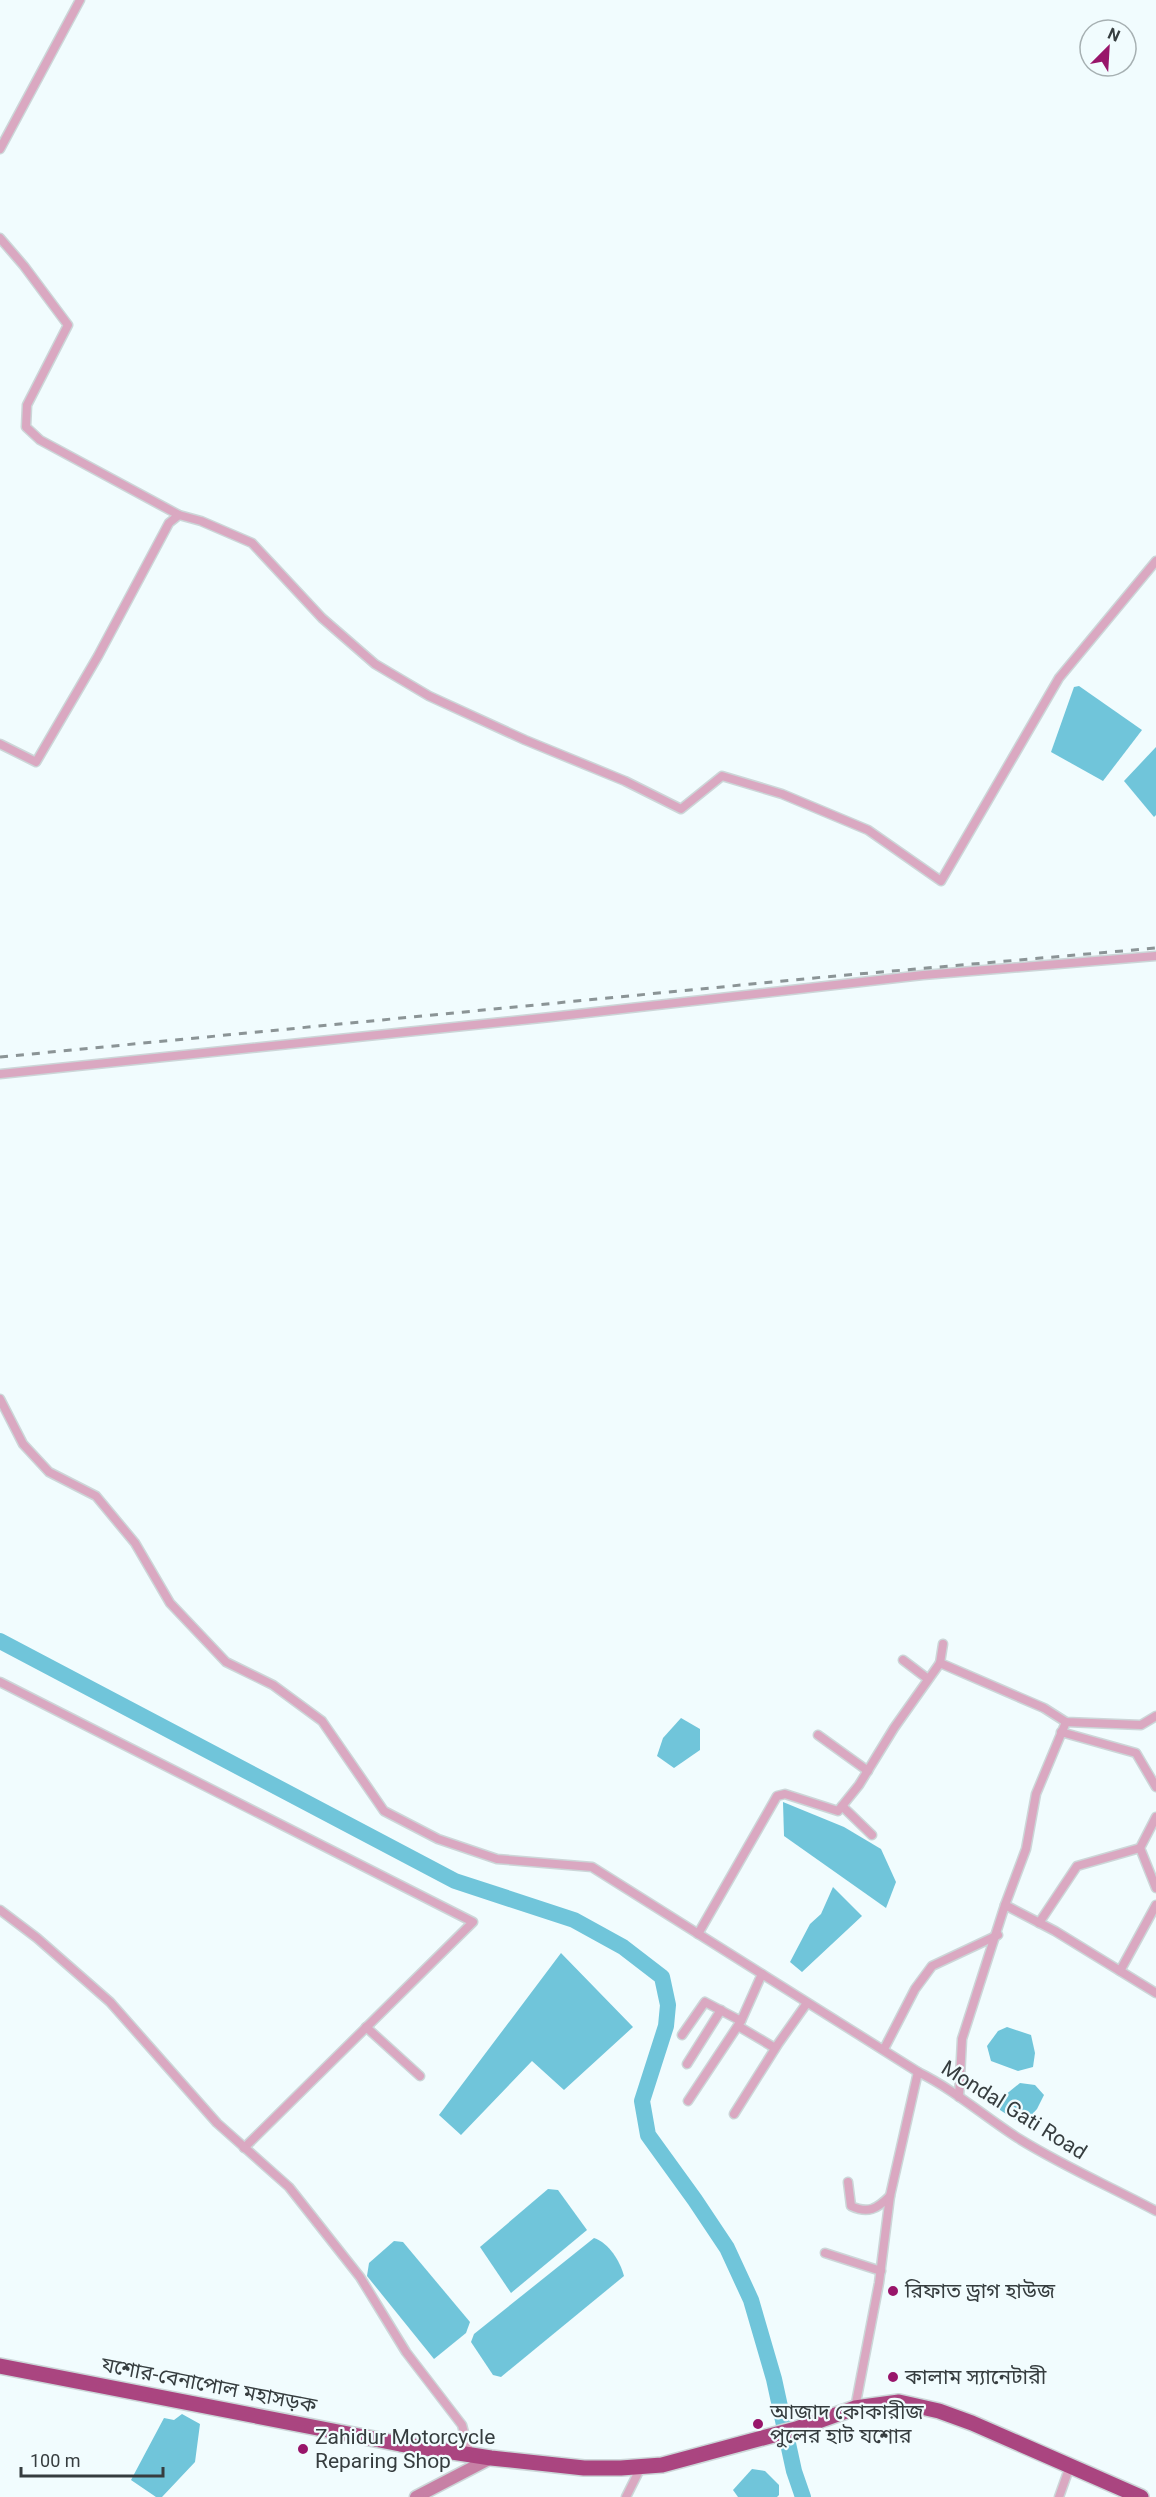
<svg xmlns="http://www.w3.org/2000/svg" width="1156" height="2497" viewBox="0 0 1156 2497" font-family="Roboto,'Noto Sans Bengali',sans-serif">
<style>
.water{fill:#70c5da}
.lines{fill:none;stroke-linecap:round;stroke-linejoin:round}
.river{stroke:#70c5da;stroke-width:16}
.street-casing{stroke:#ccd6d8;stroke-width:11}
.secondary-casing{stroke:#ccd6d8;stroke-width:15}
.highway-casing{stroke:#ccd6d8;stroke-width:18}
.street{stroke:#daa8c1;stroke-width:8}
.secondary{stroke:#c780a5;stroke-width:12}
.highway{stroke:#aa4580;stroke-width:15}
.rail{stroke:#8b9496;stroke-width:3;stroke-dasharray:8 8;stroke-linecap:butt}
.poi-dot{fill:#98156a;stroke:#f1fcfe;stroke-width:2}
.labels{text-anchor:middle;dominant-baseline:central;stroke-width:4.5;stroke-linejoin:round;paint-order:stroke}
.street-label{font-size:21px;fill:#363d3f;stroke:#f1fcfe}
.poi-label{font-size:21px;fill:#363d3f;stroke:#f1fcfe;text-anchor:start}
</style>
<rect width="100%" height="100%" fill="#f1fcfe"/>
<g class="water">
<path d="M 1079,686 L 1142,730 L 1103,781 L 1051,752 L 1074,687 Z"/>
<path d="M 1156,747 L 1156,815 L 1154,817 L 1124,781 Z"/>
<path d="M 681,1718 L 700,1729 L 700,1750 L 674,1768 L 657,1756 L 663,1738 Z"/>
<path d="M 783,1802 L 844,1827 L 881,1849 L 896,1882 L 886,1908 L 784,1836 Z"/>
<path d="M 833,1887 L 862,1916 L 802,1972 L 790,1962 L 810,1924 L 821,1914 Z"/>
<path d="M 561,1953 L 633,2027 L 564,2090 L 532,2061 L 461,2135 L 439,2115 Z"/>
<path d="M 1007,2027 L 1031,2035 L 1035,2053 L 1033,2067 L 1018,2071 L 991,2061 L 987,2046 L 998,2031 Z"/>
<path d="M 1020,2083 L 1035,2085 L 1044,2095 L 1037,2109 L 1027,2120 L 1017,2121 L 1000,2110 L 999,2100 Z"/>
<path d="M 548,2189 L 558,2190 L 587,2230 L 511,2293 L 480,2247 Z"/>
<path d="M 594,2238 C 609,2243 620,2261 624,2276 L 501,2377 L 493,2375 L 471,2342 L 474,2334 Z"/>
<path d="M 394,2241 L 403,2242 L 470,2322 L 466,2333 L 434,2359 L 367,2276 L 369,2263 Z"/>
<path d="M 182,2414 L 200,2424 L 195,2462 L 162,2497 L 156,2497 L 131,2480 L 164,2418 L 174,2420 Z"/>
<path d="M 752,2469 L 765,2471 L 779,2485 L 779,2495 L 777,2497 L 738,2497 L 733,2490 Z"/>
</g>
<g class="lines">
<path class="river" d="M 0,1641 L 455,1881 L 574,1920 L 623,1947 L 662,1977 L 668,2005 L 666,2026 L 642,2101 L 648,2135 L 695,2200 L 727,2248 L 751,2300 L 774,2379 L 794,2471 L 803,2497"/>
<defs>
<g id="street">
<path d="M 0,149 L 80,0"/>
<path d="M 0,238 L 24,266 L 68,325 L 27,405 L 26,427 L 40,440 L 179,515"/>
<path d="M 0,744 L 36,762 L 98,656 L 169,523 L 179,515 L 201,521 L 252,543 L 322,618 L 375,664 L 429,696 L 525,740 L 625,781 L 681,809 L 722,776 L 782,794 L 868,830 L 941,881 L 1059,678 L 1156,561"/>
<path d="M 0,1074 L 551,1017 L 923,975 L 1156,956"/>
<path d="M 0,1399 L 23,1444 L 49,1472 L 96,1496 L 135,1543 L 170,1603 L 226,1662 L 273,1685 L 322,1721 L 384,1811 L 438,1839 L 497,1859 L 592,1867 L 918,2072 C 955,2090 986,2118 1021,2140 C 1065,2167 1111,2187 1156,2211"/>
<path d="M 903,1660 L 928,1679"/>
<path d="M 940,1663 L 943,1644"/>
<path d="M 0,1682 L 473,1922 L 244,2148"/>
<path d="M 1061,1732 L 1136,1753 L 1156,1787"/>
<path d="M 818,1735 L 868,1771"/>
<path d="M 842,1806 L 872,1835"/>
<path d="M 1140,1848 L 1156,1888"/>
<path d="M 1005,1905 L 1055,1931 L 1156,1993"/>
<path d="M 0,1910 L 37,1938 L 110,2002 L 217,2123 L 289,2187 L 360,2277 L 406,2352 L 462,2425 L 470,2455"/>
<path d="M 1039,1923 L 1077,1866 L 1140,1848 L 1156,1817"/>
<path d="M 698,1934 L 777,1796 L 785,1794 L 838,1811 L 859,1785 L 894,1728 L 940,1663 L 1044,1708 L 1066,1722 L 1141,1725 L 1156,1716"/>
<path d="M 1120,1971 L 1156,1905"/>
<path d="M 738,2026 L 775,2048"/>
<path d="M 366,2027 L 420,2076"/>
<path d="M 682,2035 L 705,2002 L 741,2021"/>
<path d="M 884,2049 L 915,1989 L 932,1966 L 998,1935"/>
<path d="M 687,2064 L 721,2010"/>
<path d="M 959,2097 L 962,2039 L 1005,1905 L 1026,1849 L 1036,1794 L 1066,1722"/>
<path d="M 688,2101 L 741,2021 L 762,1974"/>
<path d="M 734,2114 L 778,2044 L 807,2003"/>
<path d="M 848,2182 L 851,2206 C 868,2214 877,2209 890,2196"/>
<path d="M 825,2253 L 881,2271"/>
<path d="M 855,2408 L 879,2283 L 890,2196 L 918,2072"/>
<path d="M 626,2497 L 641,2467"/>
<path d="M 1059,2497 L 1070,2466"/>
</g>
<path id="secondary" d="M 416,2497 L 491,2458"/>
<path id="highway" d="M 0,2366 L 400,2444 L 491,2458 L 584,2468 L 621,2468 L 662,2465 L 796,2429 L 855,2408 L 899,2402 L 939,2411 L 972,2423 L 1141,2497"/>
</defs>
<use href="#street" class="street-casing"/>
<use href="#secondary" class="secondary-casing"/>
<use href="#highway" class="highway-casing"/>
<use href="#street" class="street"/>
<use href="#secondary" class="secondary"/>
<use href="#highway" class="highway"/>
<path class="rail" d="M 0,1057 L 824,977 L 1156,948"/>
</g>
<g class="poi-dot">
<circle cx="893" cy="2291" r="6"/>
<circle cx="893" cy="2377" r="6"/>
<circle cx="758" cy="2424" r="6"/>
<circle cx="303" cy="2449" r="6"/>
</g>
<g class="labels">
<g class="street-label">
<text transform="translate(1014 2110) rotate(32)">Mondal Gati Road</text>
<text transform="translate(209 2385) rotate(11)">যশোর-বেনাপোল মহাসড়ক</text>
</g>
<g class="poi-label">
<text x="905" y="2291">রিফাত ড্রাগ হাউজ</text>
<text x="905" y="2377">কালাম স্যানেটারী</text>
<text x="770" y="2412">আজাদ কোকারীজ<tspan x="770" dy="24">পুলের হাট যশোর</tspan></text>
<text x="315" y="2437">Zahidur Motorcycle<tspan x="315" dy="24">Reparing Shop</tspan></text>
</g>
</g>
<g transform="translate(1108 48) rotate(24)"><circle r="28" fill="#f1fcfe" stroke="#a6b0b2" stroke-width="1.5"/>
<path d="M0-4.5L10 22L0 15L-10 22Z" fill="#98156a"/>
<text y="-9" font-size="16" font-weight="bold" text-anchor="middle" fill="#363d3f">N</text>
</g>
<path d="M21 2467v9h142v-9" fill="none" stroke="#363d3f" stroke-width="3"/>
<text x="30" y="2467" font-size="18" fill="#363d3f" stroke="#f1fcfe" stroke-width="4.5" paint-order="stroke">100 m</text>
</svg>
